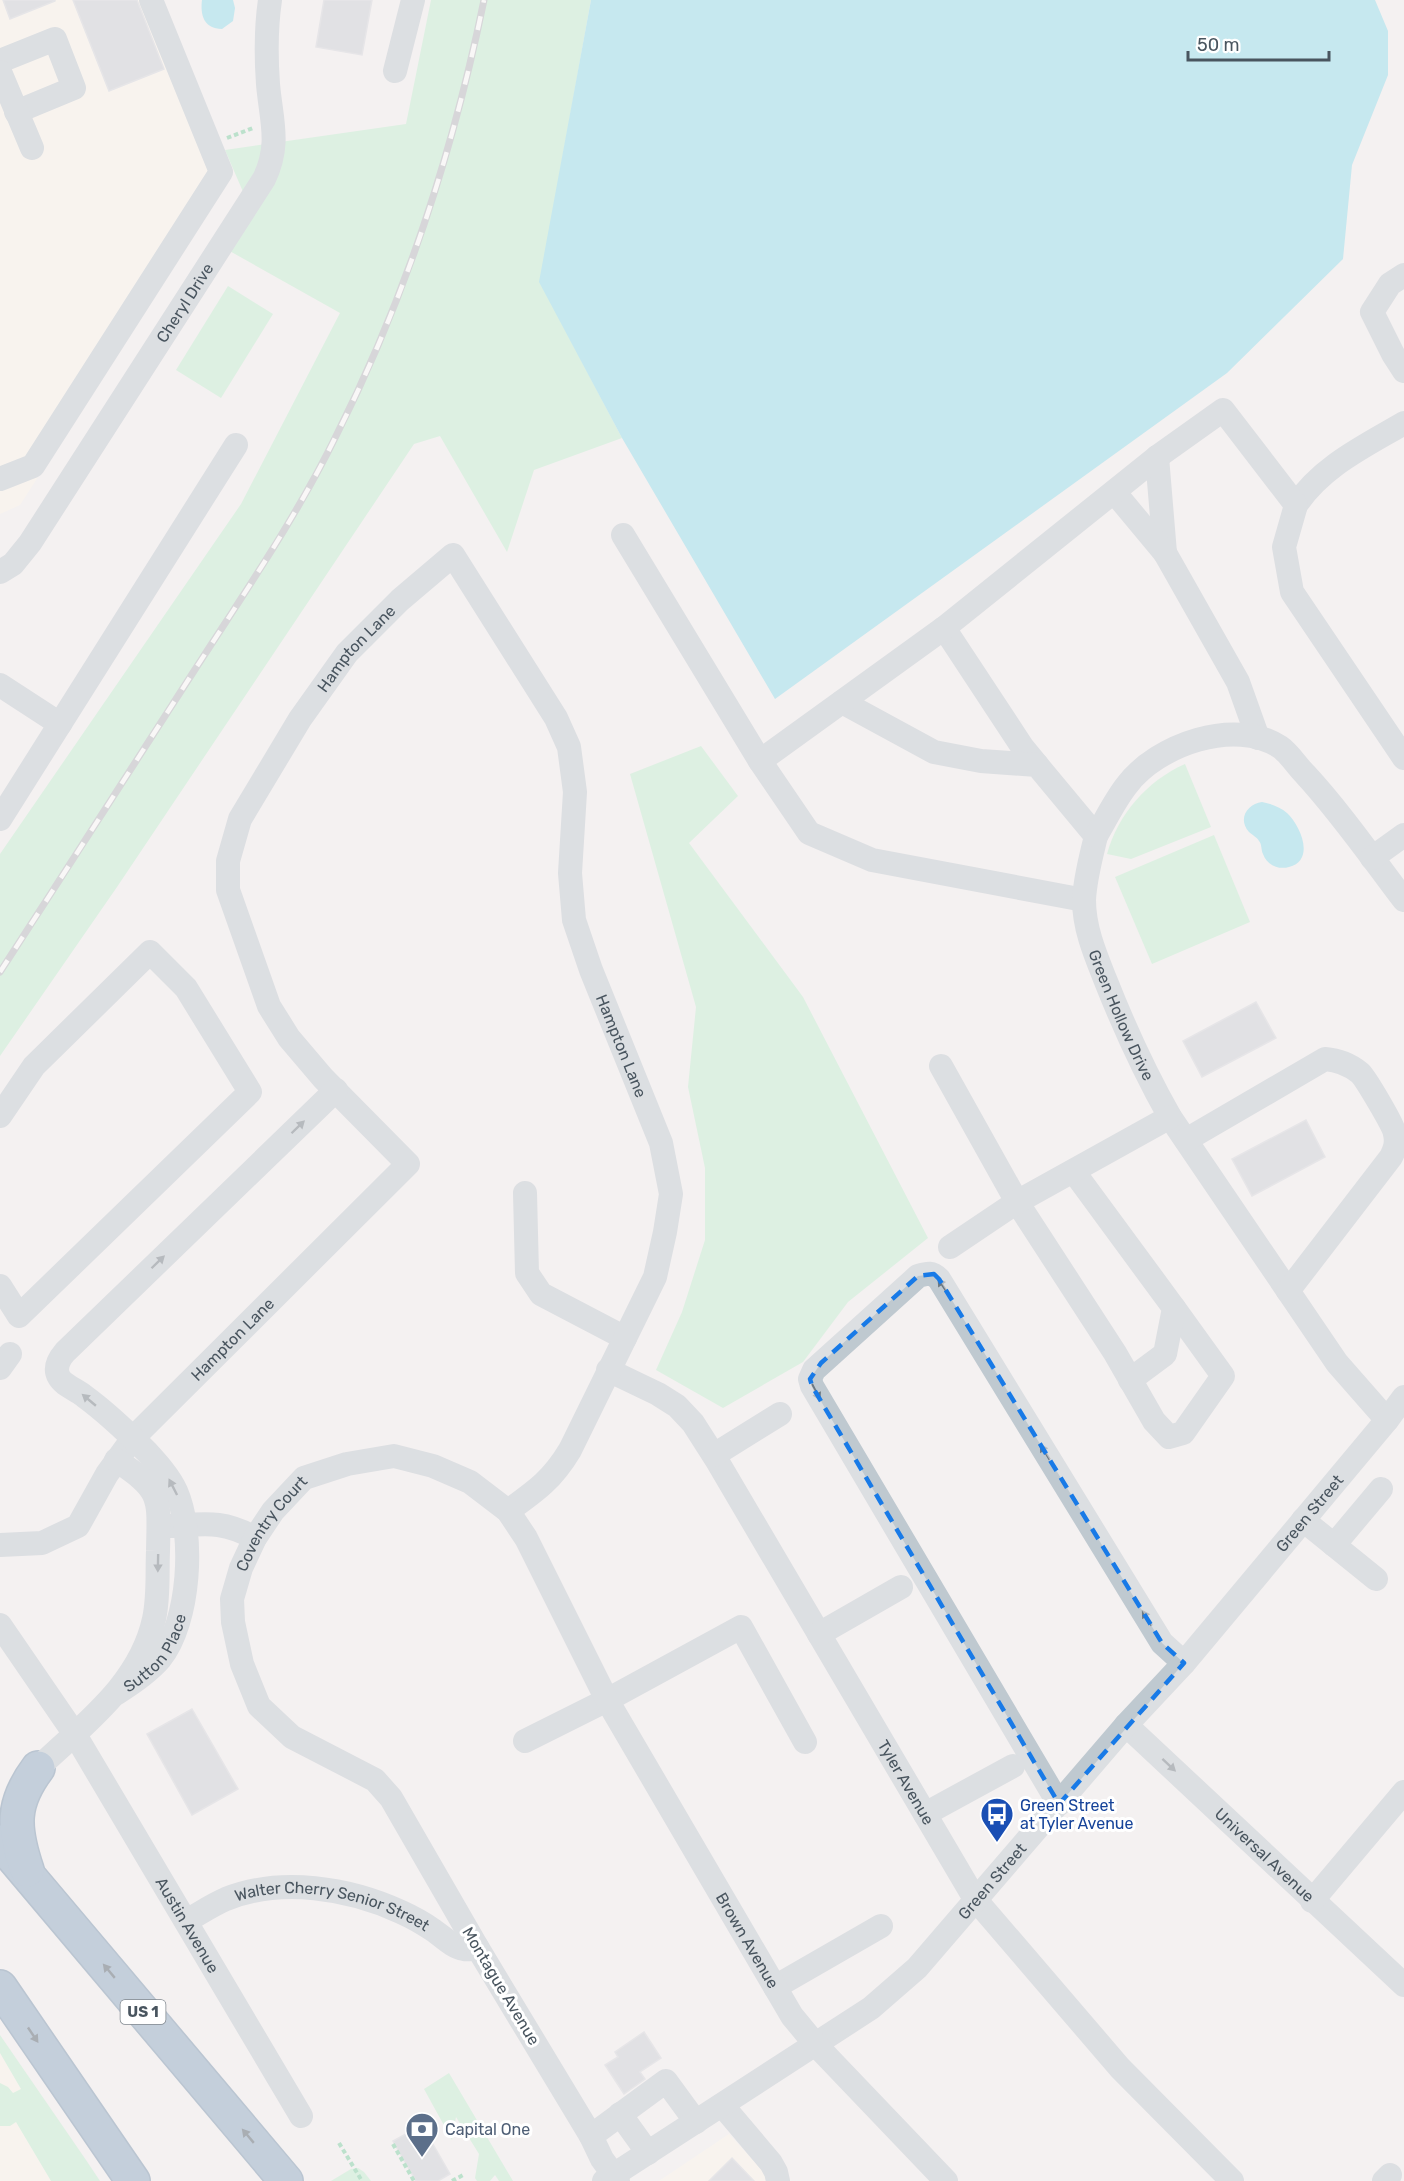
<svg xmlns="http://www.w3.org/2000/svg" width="1404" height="2181" viewBox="0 0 1404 2181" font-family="Rubik,sans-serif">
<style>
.commercial{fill:#fdf7ec}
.green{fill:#c1f0d1}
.water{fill:#8edded}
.building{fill:#cbced4;stroke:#d5d8dd;stroke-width:1.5}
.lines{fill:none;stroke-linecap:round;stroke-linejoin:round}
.highway-casing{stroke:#7491ac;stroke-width:36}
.path{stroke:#78cfa1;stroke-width:4;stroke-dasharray:4.5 3;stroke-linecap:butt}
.minor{stroke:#bfc9d0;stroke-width:24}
.highway{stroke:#89a6c0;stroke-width:33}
.rail-casing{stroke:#b3b7bc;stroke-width:7}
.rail{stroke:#fff;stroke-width:4.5;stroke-dasharray:14;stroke-linecap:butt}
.oneway{fill:#6c7881}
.oneway2{fill:#4f5d69}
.marked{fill:none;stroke:#187ae7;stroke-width:4.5;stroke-dasharray:12 8;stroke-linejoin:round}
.labels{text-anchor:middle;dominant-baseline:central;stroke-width:6;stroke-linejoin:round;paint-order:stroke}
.shield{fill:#fff;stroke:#80888f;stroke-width:1.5}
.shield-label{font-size:15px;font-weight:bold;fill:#49555f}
.street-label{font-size:16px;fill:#49555f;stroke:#fff}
.transit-label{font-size:16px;fill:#164399;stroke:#fff;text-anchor:start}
.service-label{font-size:16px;fill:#4e5e75;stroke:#fff;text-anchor:start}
</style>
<rect width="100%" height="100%" fill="#f4f1f1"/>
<g class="commercial">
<path d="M 0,0 L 145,0 L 228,181 L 20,505 L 0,514 Z"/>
<path d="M 0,2043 L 95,2181 L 0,2181 Z"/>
<path d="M 729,2134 L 772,2181 L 659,2181 Z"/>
</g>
<g class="green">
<path d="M 431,0 L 591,0 L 540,282 L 622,438 L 534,470 L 507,552 L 440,436 L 414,444 L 117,887 L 0,1056 L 0,854 L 241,504 L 340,313 L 219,245 L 247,201 L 225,150 L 406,124 Z"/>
<path d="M 228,286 L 273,314 L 221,398 L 176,370 Z"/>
<path d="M 701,746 L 738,796 L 689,843 L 803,997 L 928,1238 L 848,1302 L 803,1362 L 723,1408 L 656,1370 L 682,1312 L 705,1240 L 705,1168 L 688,1087 L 696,1007 L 630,774 Z"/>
<path d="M 1185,764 L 1211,827 L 1131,859 L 1107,854 C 1118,814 1147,781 1185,764 Z"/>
<path d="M 1214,835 L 1250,922 L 1152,964 L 1115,877 Z"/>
<path d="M 0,2035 L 86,2160 L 100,2181 L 51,2181 L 16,2122 L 10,2126 L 0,2126 L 0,2083 L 8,2087 L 13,2093 L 21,2089 L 0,2053 Z"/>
<path d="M 449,2073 L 513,2181 L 499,2181 L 495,2175 L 490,2181 L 477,2181 L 475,2178 L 479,2154 L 456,2117 L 452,2140 L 424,2089 Z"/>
<path d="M 358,2168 L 364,2172 L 371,2181 L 331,2181 L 351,2169 Z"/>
</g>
<g class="water">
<path d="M 202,0 L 233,0 L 235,8 L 233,21 L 222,29 C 204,29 200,15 202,0 Z"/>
<path d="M 591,0 L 1375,0 L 1388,31 L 1388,75 L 1352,165 L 1343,259 L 1227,373 L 775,699 L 622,438 L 539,282 Z"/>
<path d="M 1262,802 C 1272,804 1280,807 1287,813 C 1300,825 1316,860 1289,867 C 1278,870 1267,865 1263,854 C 1261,850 1262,844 1259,841 C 1257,837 1252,835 1249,832 C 1237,818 1248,804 1262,802 Z"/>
</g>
<g class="building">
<path d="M 3,0 L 55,0 L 55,1 L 10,19 Z"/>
<path d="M 73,0 L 137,0 L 164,69 L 109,91 Z"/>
<path d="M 324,0 L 372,0 L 362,55 L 316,47 Z"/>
<path d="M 1256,1002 L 1276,1038 L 1202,1077 L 1183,1041 Z"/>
<path d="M 1306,1120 L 1325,1157 L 1252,1196 L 1232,1159 Z"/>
<path d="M 192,1709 L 238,1789 L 192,1815 L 147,1734 Z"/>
<path d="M 644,2032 L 661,2058 L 640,2072 L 645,2079 L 624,2094 L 605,2065 L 618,2057 L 615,2052 Z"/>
<path d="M 422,2125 L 450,2174 L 438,2181 L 416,2181 L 393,2141 Z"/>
<path d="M 732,2158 L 754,2181 L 709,2181 Z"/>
</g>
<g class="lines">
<defs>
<g id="highway">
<path d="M 0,1842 L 286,2181"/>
<path d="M 27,1870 C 13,1828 11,1804 38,1768"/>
<path d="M 0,1987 L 133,2181"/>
</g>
</defs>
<use href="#highway" class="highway-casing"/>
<g class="path">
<path d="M 227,138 L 253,128"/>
<path d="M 339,2143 L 362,2181"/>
<path d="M 393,2144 L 414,2181"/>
<path d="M 452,2181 L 465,2174"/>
</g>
<g class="minor">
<path d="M 0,61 L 55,39 L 74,88 L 16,112"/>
<path d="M 395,71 L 413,0"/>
<path d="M 0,72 L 32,148"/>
<path d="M 1404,275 L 1390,284 L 1372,312 L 1393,354 L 1404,371"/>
<path d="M 1157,457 L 1165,553"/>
<path d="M 0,479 L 33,466 L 221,172 L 151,0"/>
<path d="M 1115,493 L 1165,553 L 1238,682 L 1258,738"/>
<path d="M 1296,505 C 1322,466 1365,446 1404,423"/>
<path d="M 623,535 L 760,761 L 809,833 L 872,860 L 1084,900"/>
<path id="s1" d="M 0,572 L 13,564 L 30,543 L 264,179 C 281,144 271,120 268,84 C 266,56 266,27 270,0"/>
<path d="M 944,628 L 1023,748 L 1037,765"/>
<path d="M 0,685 L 60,724"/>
<path id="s2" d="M 842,702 L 934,752 L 981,761 L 1037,765 L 1096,836 C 1091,857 1085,878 1084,900 C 1084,928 1095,954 1105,979 C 1124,1027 1145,1073 1170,1117 L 1337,1363 L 1387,1420"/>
<path d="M 760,761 L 944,628 L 1157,457 L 1223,410 L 1296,505 L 1284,547 L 1292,592 L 1404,758"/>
<path d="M 0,819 L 236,445"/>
<path d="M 1096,836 C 1106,819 1115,800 1127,785 C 1157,745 1235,717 1280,747 C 1289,753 1297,766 1305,774 C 1341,813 1372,858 1404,900"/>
<path d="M 1372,858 L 1404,835"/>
<path d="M 941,1066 L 1017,1202 L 1115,1353 L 1154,1421 L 1169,1437 L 1183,1433 L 1223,1376 L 1174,1308"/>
<path d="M 0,1116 L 34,1066 L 150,952 L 186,988 L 250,1092 L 19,1316 L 0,1286"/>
<path d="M 1186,1140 L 1325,1059 C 1339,1060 1349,1064 1360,1073 C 1366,1079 1394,1126 1395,1134 C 1397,1143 1395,1149 1391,1157 L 1288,1291"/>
<path d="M 1074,1172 L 1174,1308 L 1165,1354 L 1130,1380"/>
<path d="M 525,1193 L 527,1273 L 541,1294 L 625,1338"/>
<path d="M 950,1247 L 1017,1202 L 1170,1117"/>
<path d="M 0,1368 L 10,1354"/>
<path id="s3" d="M 608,1370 L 658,1394 L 677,1406 L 693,1423 L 716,1459 L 975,1899 L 1120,2068 L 1232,2181"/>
<path d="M 714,1455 L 780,1414"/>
<path d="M 1303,1520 L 1376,1579"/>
<path d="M 170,1526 C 206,1524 222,1520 255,1538"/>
<path id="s4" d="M 0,1545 L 42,1543 L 78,1526 L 107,1474 L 133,1438 L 408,1164 L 323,1078 L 289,1038 L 269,1006 L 228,890 L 228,861 L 240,819 L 300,719 L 347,653 L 400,600 L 453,555 L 556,718 L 569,747 L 575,792 L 570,873 L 574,920 L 591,970 L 661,1143 L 671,1194 L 665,1232 L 655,1277 L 570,1450 C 552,1480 536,1491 508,1511"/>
<path d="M 1334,1545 L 1381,1489"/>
<path id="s5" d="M 0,1625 L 74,1733 L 301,2116"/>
<path d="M 819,1634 L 901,1587"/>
<path id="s6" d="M 117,1693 C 133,1683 148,1673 160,1659 C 190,1622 195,1534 176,1491 C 169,1476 157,1463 146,1451 C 127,1432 106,1412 84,1396 C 77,1390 63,1385 59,1377 C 54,1368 59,1359 65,1352 L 336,1090"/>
<path id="s7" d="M 1126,1725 L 1404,1985"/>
<path d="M 525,1741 L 607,1700 L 741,1627 L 805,1742"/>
<path d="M 38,1768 C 84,1724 140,1684 154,1619 C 159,1597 157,1573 158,1551 C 159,1497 163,1491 116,1460"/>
<path d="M 1059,1804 L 812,1386 L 810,1379 L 814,1370 L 918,1276 C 928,1273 932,1272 939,1279 L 1162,1643 L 1184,1663"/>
<path d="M 925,1814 L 1013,1766"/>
<path d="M 1312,1901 L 1404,1792"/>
<path id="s8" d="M 186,1921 C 199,1914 212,1905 226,1899 C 281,1877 349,1888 401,1912 C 412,1917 423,1923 433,1930 C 442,1936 452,1947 464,1949 C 468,1950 472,1949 477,1947"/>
<path d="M 775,1987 L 881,1926"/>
<path d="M 722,2105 L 771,2163 L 776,2172 L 778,2181"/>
<path d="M 620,2114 L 648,2153"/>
<path d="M 591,2136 L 666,2081 L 696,2122"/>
<path id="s9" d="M 604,2181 L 871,2008 L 917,1968 L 1126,1725 L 1184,1663 L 1387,1420 L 1404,1397"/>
<path id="s10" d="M 618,2181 L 602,2159 L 591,2136 L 477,1947 L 391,1798 L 375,1780 L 292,1737 L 259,1706 L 242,1664 L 233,1622 L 232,1599 L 241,1568 L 255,1538 L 273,1511 L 304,1478 L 347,1464 L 394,1456 L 433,1466 L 470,1482 L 508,1511 L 526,1538 L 607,1700 L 792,2016 L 816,2045 L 946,2181"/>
<path d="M 1384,2181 L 1390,2175"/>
</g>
<use href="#highway" class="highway"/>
<defs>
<path id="rail" d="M 0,972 C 65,872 129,772 194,671 C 243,595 296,518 336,436 C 406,297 453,152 484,0"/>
</defs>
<use href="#rail" class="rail-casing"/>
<use href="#rail" class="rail"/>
</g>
<defs><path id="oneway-solid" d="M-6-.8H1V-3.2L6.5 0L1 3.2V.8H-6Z" transform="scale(1.5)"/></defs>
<g class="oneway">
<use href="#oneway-solid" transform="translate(298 1127) rotate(-44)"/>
<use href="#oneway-solid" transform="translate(158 1262) rotate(-44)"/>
<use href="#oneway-solid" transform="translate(943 1286) rotate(-124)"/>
<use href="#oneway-solid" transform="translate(816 1392) rotate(63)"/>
<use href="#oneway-solid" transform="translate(89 1400) rotate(-140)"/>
<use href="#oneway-solid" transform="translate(1045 1452) rotate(-122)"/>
<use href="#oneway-solid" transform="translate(173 1487) rotate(-117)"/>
<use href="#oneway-solid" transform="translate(158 1563) rotate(91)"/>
<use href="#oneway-solid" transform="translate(1147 1618) rotate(-122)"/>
<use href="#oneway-solid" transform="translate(1169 1765) rotate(43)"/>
</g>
<g class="oneway2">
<use href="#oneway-solid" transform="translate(109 1971) rotate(-130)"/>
<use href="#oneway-solid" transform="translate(33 2035) rotate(56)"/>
<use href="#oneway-solid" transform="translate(248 2136) rotate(-130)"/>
</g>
<path d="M0 0H1404V2181H0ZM 934,1274 L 939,1279 L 1162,1643 L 1184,1663 L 1059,1804 L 812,1386 L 810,1379 L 821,1363 L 918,1276 Z" fill="#f4f1f1" fill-opacity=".55" fill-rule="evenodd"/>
<path class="marked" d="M 934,1274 L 939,1279 L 1162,1643 L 1184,1663 L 1059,1804 L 812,1386 L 810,1379 L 821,1363 L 918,1276 Z"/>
<defs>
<symbol id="bus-pin" viewBox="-11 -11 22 30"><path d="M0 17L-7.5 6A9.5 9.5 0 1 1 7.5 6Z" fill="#1a4fb4" stroke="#fff"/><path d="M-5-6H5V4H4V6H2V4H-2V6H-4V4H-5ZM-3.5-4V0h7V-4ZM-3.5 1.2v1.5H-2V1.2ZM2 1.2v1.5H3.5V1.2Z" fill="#fff"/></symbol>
<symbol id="bank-pin" viewBox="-11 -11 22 30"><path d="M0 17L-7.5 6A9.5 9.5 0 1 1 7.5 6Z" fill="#5c6f8a" stroke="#fff"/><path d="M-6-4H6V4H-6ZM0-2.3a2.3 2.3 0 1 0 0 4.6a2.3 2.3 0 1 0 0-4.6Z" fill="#fff"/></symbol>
</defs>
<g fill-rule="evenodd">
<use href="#bus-pin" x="978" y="1795" width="38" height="52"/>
<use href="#bank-pin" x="403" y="2110" width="38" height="52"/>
</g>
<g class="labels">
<rect class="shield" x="120.5" y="2000" width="45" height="24" rx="4.5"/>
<g class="shield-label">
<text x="143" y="2012">US 1</text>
</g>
<g class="street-label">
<text stroke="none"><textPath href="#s1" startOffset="328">Cheryl Drive</textPath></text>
<text stroke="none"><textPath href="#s4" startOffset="1188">Hampton Lane</textPath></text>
<text stroke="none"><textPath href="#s2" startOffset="488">Green Hollow Drive</textPath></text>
<text stroke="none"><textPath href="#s4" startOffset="1856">Hampton Lane</textPath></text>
<text stroke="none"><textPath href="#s4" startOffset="326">Hampton Lane</textPath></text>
<text stroke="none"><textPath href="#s9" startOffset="980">Green Street</textPath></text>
<text stroke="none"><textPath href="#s10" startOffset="806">Coventry Court</textPath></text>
<text stroke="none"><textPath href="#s6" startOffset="57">Sutton Place</textPath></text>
<text stroke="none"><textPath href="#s3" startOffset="519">Tyler Avenue</textPath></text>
<text stroke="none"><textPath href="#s7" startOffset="190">Universal Avenue</textPath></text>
<text stroke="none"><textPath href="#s9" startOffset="494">Green Street</textPath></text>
<text stroke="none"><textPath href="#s8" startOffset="156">Walter Cherry Senior Street</textPath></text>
<text stroke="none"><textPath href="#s5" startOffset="354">Austin Avenue</textPath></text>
<text stroke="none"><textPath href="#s10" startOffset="1576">Brown Avenue</textPath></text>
<text transform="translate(501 1986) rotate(59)">Montague Avenue</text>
</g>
<g class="transit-label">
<text x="1020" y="1805">Green Street<tspan x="1020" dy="18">at Tyler Avenue</tspan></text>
</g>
<g class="service-label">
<text x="445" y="2129">Capital One</text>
</g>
</g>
<path d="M1188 51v9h141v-9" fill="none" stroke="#49555f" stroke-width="3"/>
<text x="1197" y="51" font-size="18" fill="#49555f" stroke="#ffffff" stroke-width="4.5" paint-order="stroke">50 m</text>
</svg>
